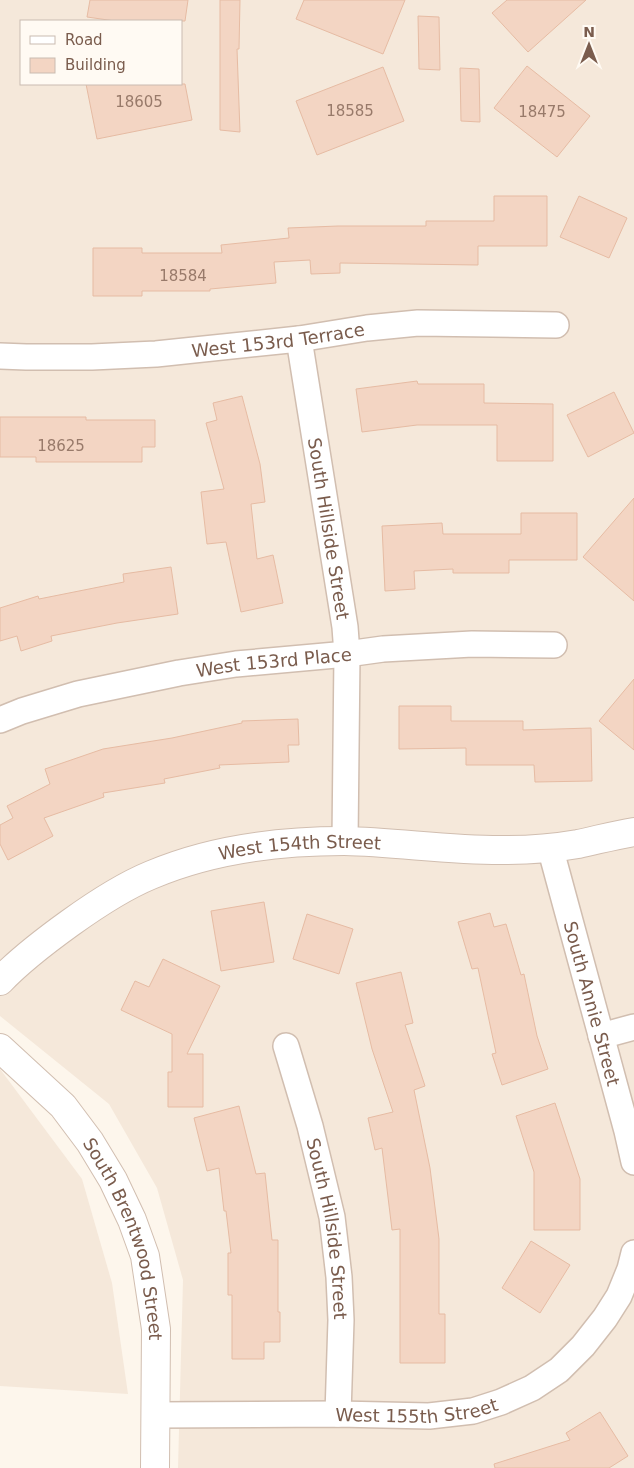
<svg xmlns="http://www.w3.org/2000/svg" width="634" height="1468" viewBox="0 0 634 1468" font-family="'DejaVu Sans',sans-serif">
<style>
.residential{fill:#f5e8da;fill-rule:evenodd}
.building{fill:#f3d5c3;stroke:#e6bba3}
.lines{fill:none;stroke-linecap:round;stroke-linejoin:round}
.minor-casing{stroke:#d1beb0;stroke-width:28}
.tertiary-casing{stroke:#d1beb0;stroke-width:30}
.minor{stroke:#fff;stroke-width:25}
.tertiary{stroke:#fff;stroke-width:28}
.labels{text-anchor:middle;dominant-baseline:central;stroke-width:4;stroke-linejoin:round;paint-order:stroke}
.number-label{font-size:15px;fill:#987a6a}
.street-label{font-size:18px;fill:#7a5c4d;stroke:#fffaf3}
</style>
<rect width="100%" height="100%" fill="#fdf6ec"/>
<g class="residential">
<path d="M 0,0 L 634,0 L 634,1468 L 178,1468 L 183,1280 L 157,1188 L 109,1104 L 0,1016 ZM 21,21 L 181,21 L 181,84 L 21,84 Z"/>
<path d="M 0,1069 L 82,1179 L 112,1283 L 128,1394 L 0,1386 Z"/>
</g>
<g class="building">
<path d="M 90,0 L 188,0 L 185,21 L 115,21 L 87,17 Z"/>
<path d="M 220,0 L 240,0 L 239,49 L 237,49 L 240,132 L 220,130 Z"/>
<path d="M 304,0 L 405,0 L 383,54 L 296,19 Z"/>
<path d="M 507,0 L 586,0 L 528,52 L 492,13 Z"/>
<path d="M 418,16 L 439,17 L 440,70 L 419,69 Z"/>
<path d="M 527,66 L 590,116 L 557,157 L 494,108 Z"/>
<path d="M 383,67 L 404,121 L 317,155 L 296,101 Z"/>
<path d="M 460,68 L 479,69 L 480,122 L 461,121 Z"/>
<path d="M 86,84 L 185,84 L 192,120 L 97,139 Z"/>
<path d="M 494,196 L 547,196 L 547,246 L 478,246 L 478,265 L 340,263 L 340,273 L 311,274 L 310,260 L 274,262 L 276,283 L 210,289 L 210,291 L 142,291 L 142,296 L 93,296 L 93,248 L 142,248 L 142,253 L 222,253 L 221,245 L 289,238 L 288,228 L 338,226 L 426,226 L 426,221 L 494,221 Z"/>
<path d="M 579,196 L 627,218 L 609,258 L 560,237 Z"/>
<path d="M 417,381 L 418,384 L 484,384 L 484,403 L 553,404 L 553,461 L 497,461 L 497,425 L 417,425 L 362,432 L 356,389 Z"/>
<path d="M 614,392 L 634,433 L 588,457 L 567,415 Z"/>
<path d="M 242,396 L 260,464 L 265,502 L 251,504 L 257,559 L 273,555 L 283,603 L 241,612 L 226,542 L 207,544 L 201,492 L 224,489 L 206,423 L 217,420 L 213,403 Z"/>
<path d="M 0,417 L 86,417 L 86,420 L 155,420 L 155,447 L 142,447 L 142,462 L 36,462 L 36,457 L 0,457 Z"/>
<path d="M 634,498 L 634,601 L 583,557 Z"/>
<path d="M 521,513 L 577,513 L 577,560 L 509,560 L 509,573 L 453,573 L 453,569 L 414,571 L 415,589 L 385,591 L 382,526 L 442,523 L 443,534 L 521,534 Z"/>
<path d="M 171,567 L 178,614 L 117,623 L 51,636 L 52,641 L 21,651 L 17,636 L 0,641 L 0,608 L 38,596 L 39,599 L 124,582 L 123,574 Z"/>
<path d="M 634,679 L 634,750 L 599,721 Z"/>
<path d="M 399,706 L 451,706 L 451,721 L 523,721 L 523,730 L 591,728 L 592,781 L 535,782 L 534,765 L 466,765 L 466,748 L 399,749 Z"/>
<path d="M 298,719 L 299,745 L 288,745 L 289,762 L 219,765 L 220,768 L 164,779 L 165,783 L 103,793 L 104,797 L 44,818 L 53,836 L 8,860 L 0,844 L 0,825 L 13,818 L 7,806 L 50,784 L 45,769 L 103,749 L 172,738 L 242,723 L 242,721 Z"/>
<path d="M 264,902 L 274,962 L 221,971 L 211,911 Z"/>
<path d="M 490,913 L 494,927 L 506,924 L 521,975 L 524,974 L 537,1036 L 548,1069 L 502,1085 L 492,1054 L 496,1053 L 478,968 L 472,969 L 458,922 Z"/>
<path d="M 307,914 L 353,929 L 339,974 L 293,959 Z"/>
<path d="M 163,959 L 220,986 L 187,1054 L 203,1054 L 203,1107 L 168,1107 L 168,1072 L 172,1072 L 172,1034 L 121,1010 L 135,981 L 149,987 Z"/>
<path d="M 401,972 L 413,1023 L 405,1025 L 425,1086 L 414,1090 L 430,1168 L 439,1239 L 439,1314 L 445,1314 L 445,1363 L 400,1363 L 400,1229 L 392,1230 L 382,1148 L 375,1150 L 368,1118 L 393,1112 L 372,1049 L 356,983 Z"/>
<path d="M 555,1103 L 580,1179 L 580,1230 L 534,1230 L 534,1172 L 516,1116 Z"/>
<path d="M 239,1106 L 256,1174 L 265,1173 L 272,1240 L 278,1240 L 278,1312 L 280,1312 L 280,1342 L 264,1342 L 264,1359 L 232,1359 L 232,1295 L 228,1295 L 228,1253 L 231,1253 L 226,1211 L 224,1211 L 219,1168 L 207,1171 L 194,1118 Z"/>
<path d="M 531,1241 L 570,1265 L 540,1313 L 502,1288 Z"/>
<path d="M 600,1412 L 628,1456 L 609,1468 L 495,1468 L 494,1464 L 570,1440 L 566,1433 Z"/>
</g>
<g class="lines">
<defs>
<g id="minor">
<path id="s1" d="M 299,339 L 345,627 L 347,654 L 345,841"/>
<path id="s2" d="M 0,356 L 26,357 L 92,357 L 156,354 L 299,339 L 367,328 L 418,323 L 556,325"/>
<path id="s3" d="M 0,720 L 22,711 L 78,694 L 179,673 L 236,664 L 347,654 L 383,649 L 472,644 L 554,645"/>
<path id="s4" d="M 550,847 L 627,1131 L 634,1162"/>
<path d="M 601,1036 L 634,1027"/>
<path id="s5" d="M 286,1046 L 310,1126 L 332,1217 L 339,1277 L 341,1320 L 338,1414"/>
<path id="s6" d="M 155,1415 L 338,1414 L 429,1416 L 473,1411 L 501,1402 L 532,1388 L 559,1370 L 583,1346 L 605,1318 L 619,1296 L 630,1269 L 634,1253"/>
</g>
<g id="tertiary">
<path id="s7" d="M 0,981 C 21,959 45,941 70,923 C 95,905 122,887 151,875 C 212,849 278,841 344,841 C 398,842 452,851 507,850 C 530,850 555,848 578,844 C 597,840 615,835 634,832"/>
<path id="s8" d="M 0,1048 L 63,1106 L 90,1142 L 113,1180 L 132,1220 L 145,1256 L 156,1329 L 155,1468"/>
</g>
</defs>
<use href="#minor" class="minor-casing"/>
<use href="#tertiary" class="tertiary-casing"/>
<use href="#minor" class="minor"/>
<use href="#tertiary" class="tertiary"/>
</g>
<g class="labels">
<g class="number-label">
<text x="139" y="102">18605</text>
<text x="350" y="111">18585</text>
<text x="542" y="112">18475</text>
<text x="183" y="276">18584</text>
<text x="61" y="446">18625</text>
</g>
<g class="street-label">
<text stroke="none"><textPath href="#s2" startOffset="279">West 153rd Terrace</textPath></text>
<text stroke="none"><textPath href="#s1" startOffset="192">South Hillside Street</textPath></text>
<text stroke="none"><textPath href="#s3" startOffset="281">West 153rd Place</textPath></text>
<text stroke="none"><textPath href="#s7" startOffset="338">West 154th Street</textPath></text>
<text stroke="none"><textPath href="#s4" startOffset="162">South Annie Street</textPath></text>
<text stroke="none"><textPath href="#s5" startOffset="188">South Hillside Street</textPath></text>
<text stroke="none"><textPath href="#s8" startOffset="235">South Brentwood Street</textPath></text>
<text stroke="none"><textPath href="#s6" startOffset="262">West 155th Street</textPath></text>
</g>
</g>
<rect x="20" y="20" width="162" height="65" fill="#fffaf3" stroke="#cabbb1"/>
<rect x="30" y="36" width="25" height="8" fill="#ffffff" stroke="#cabbb1"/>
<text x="65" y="45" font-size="15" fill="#7a5c4d">Road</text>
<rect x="30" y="58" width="25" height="15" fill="#f3d5c3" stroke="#cabbb1"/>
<text x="65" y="70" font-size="15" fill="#7a5c4d">Building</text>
<g transform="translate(589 45)" stroke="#fffaf3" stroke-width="4" paint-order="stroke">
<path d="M0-4L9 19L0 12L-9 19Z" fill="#7a5c4d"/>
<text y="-8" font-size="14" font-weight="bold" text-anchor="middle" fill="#7a5c4d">N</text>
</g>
</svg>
